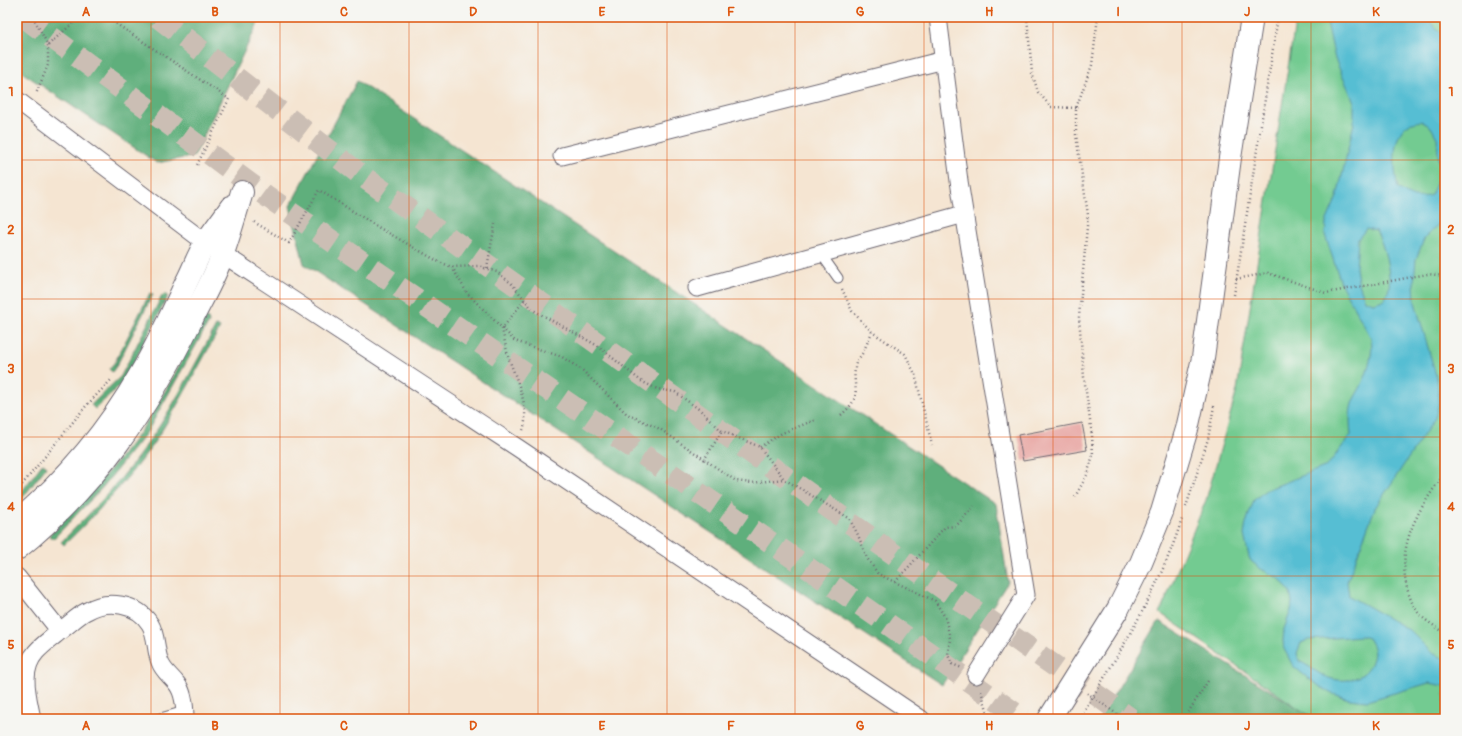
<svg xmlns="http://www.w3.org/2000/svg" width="1462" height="736" viewBox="0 0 1462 736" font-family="Pangolin,sans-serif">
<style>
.green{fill:#73cb91;stroke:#4a7666}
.forest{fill:#5eaf7b;stroke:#40685b}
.water{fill:#56bed3;stroke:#3c7087;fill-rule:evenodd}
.building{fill:#e9aaa7}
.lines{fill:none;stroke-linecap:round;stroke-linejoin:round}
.primary-tunnel{stroke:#cbbeb4;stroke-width:22;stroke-dasharray:22 11;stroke-linecap:butt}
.lane-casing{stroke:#6c6670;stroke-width:11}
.street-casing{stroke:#6c6670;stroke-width:19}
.secondary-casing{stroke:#6c6670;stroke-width:24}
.path{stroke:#6c6670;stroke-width:2.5;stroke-dasharray:1 3;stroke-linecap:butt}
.lane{stroke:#fff;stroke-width:9}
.street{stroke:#fff;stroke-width:17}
.secondary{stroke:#fff;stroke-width:22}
.grid{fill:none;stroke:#de560e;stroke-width:1;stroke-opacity:0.55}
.neatline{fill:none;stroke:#de560e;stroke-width:1.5}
.grid-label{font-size:13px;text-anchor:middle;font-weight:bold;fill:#de560e}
</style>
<rect width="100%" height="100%" fill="#f6f6f2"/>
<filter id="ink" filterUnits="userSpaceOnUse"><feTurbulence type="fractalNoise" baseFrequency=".025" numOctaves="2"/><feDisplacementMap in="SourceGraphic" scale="8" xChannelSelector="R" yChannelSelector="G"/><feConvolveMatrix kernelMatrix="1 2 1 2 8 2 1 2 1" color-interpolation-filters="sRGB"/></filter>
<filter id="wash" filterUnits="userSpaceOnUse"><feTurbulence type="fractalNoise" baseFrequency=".012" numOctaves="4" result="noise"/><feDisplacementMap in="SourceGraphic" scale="16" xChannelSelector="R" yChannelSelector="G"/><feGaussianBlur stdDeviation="0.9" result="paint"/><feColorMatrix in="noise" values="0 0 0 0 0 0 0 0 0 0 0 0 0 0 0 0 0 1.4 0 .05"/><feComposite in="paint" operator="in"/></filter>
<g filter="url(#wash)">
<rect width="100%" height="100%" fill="#f5e5d2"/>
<path class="green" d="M 1296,17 L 1445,17 L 1445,719 L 1314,719 L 1160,613 L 1206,500 L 1237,390 Z"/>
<g class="forest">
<path d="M 17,17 L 261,17 L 194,156 L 157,163 L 17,69 Z"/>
<path d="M 357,81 L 996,504 L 1008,582 L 942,685 L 304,264 L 290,206 Z"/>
<path d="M 150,293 L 153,294 L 117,365 L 112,372 L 109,369 L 115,362 Z"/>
<path d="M 164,294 L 167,295 L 167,298 L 129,372 L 123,382 L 95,409 L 91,405 L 121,376 L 162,296 Z"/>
<path d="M 206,318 L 208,319 L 209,322 L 147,432 L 102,488 L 54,538 L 51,538 L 49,535 C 81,500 116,467 142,429 C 165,394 184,356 204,319 Z"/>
<path d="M 216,326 L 220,328 C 198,367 178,407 153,444 C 127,481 96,514 64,545 L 61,542 C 93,511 123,479 148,443 C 174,406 194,366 216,326 Z"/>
<path d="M 43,463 L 47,466 L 17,505 L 17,498 Z"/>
<path d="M 1159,621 L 1315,719 L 1099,719 Z"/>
</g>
<path class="water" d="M 1326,17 L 1424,17 L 1445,36 L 1445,218 L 1425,237 L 1416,259 L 1414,281 L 1415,302 L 1437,379 L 1439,402 L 1435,418 L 1375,508 L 1347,582 L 1349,596 L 1409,630 L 1432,653 L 1445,659 L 1445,686 L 1429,683 L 1367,701 L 1349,699 L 1330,693 L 1309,679 L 1293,666 L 1284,649 L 1283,641 L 1284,629 L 1291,610 L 1292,602 L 1290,592 L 1280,579 L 1261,569 L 1251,561 L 1249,557 L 1244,535 L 1246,523 L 1254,500 L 1266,490 L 1327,466 L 1351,435 C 1350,425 1349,414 1352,404 C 1354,397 1359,391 1362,384 C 1368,372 1374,351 1371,338 L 1342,286 L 1325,235 L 1326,222 L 1337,197 L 1354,123 L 1354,102 L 1335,59 ZM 1421,121 L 1431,127 L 1437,138 L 1439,172 L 1436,184 L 1431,195 C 1416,200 1411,197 1398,188 C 1394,171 1390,135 1409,124 C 1412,123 1417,122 1421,121 ZM 1366,229 L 1376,231 C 1384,244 1391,273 1389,288 C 1388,292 1386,297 1384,300 L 1373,303 L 1365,300 L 1358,281 L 1356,268 L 1358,239 ZM 1361,636 L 1368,638 C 1374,647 1376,653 1371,664 C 1362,682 1339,684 1322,675 C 1314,670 1307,665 1299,661 L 1297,653 L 1301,643 L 1308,640 Z"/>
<g id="blocks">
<path class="building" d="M 1082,423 L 1087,450 L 1023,461 L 1018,435 Z"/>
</g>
</g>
<g filter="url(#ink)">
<use href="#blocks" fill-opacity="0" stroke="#6c6670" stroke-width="1"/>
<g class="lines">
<g class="primary-tunnel">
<path d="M 24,17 L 265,195 L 808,568 L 1023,719"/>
<path d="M 158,17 L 365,178 L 905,562 L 1131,719"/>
</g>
<defs>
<g id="lane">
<path d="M 821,254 L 838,278"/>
<path d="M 157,719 L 185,711"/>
</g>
<g id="street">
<path d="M 938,17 L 959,181 L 1026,595 L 976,675"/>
<path d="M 17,100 L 206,243 L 518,448 L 921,719"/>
<path d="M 562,156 L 944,60"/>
<path d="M 697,288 L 964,214"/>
<path d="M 17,577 L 60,631 C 52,638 43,644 36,652 C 19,671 28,697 32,719"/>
<path d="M 60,631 C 69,625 77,616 87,611 C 107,599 137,603 150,624 C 157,635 155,650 160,662 C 163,671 171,676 177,684 C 184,693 185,707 185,719"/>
</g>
<g id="secondary">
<path d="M 17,522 C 66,480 109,429 141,373 C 158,344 172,313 186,283 C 193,270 198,255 206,242 C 214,230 223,219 231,207"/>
<path d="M 17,549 C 97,484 147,410 192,319 C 203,297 216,275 223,253 C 230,233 236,212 242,192"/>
<path d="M 1049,719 L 1118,609 L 1141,563 L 1162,512 L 1187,429 L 1203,358 L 1230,158 L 1252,17"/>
</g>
</defs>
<use href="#lane" class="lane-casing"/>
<use href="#street" class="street-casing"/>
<use href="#secondary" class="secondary-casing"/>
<g class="path">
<path d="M 33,17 L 48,45 L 48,65 L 36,94"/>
<path d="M 106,17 L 229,99 L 197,165"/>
<path d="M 1027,17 L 1032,73 L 1038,92 L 1051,107 L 1076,108"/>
<path d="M 48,45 L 80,17"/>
<path d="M 254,222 L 289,243 L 319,190 L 378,227 L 439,262 L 452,267 L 478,266 L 497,272 L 512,284 L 533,310 L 598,346 L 641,381 L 657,389 L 675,392 L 700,410 L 722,431 L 760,447 L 784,479 L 849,518 L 858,535 L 867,558 L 878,574 L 935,601 L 945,617 L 950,638 L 948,655 L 952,664 L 962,668"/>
<path d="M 452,267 L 467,293 L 515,341 L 562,357 L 582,370 L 627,414 L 660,429 L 736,481 L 752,483 L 784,479"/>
<path d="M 487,268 L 495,224"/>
<path d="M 1236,279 L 1268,273 L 1326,293 L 1428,274 L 1445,276"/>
<path d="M 842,289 L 852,311 L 872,332 L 905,354 L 915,374 L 932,445"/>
<path d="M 1234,295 L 1278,17"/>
<path d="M 841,415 C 866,394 850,388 856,363 C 858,359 861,356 863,352 C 866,346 869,339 872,332"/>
<path d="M 523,430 C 531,408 515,377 508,356 C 506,347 504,338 502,329 L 525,299"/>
<path d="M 760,447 L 782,433 L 815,420"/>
<path d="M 704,460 L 722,431"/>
<path d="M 1445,473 C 1420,507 1396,543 1407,588 C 1410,599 1414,609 1422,617 C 1429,623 1438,628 1445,633"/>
<path d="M 17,491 L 86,406 L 112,379"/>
<path d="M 1075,497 L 1087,475 L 1093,455 L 1092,435 L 1084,377 L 1079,317 L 1088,215 L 1076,135 L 1076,108 L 1092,65 L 1098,17"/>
<path d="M 1186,507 L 1208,439 L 1214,406"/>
<path d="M 895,582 L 945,527 L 956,526 L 974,506"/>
<path d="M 981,691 L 990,719"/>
<path d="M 1087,693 L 1124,719"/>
<path d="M 1079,719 C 1118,655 1159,591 1182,519"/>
<path d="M 1184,719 L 1208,681"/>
</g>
<use href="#lane" class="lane"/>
<use href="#street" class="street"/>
<use href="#secondary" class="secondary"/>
</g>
</g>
<path class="grid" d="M 151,17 L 151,719M 280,17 L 280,719M 409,17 L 409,719M 538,17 L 538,719M 667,17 L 667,719M 795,17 L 795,719M 924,17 L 924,719M 1053,17 L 1053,719M 1182,17 L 1182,719M 1311,17 L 1311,719M 17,160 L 1445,160M 17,299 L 1445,299M 17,437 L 1445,437M 17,576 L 1445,576"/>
<rect width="1462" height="736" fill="none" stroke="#f6f6f2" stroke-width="44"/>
<rect x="22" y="22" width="1418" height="692" class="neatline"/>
<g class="grid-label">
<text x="86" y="16">A</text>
<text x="215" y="16">B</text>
<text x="344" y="16">C</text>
<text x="473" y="16">D</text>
<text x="602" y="16">E</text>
<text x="731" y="16">F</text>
<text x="860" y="16">G</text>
<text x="989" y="16">H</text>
<text x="1118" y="16">I</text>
<text x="1247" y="16">J</text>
<text x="1376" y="16">K</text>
<text x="11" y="96">1</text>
<text x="1451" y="96">1</text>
<text x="11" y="234">2</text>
<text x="1451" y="234">2</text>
<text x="11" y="373">3</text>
<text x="1451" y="373">3</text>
<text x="11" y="511">4</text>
<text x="1451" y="511">4</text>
<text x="11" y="649">5</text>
<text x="1451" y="649">5</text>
<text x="86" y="730">A</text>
<text x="215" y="730">B</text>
<text x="344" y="730">C</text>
<text x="473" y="730">D</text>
<text x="602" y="730">E</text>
<text x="731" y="730">F</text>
<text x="860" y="730">G</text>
<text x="989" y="730">H</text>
<text x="1118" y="730">I</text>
<text x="1247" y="730">J</text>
<text x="1376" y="730">K</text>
</g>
</svg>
